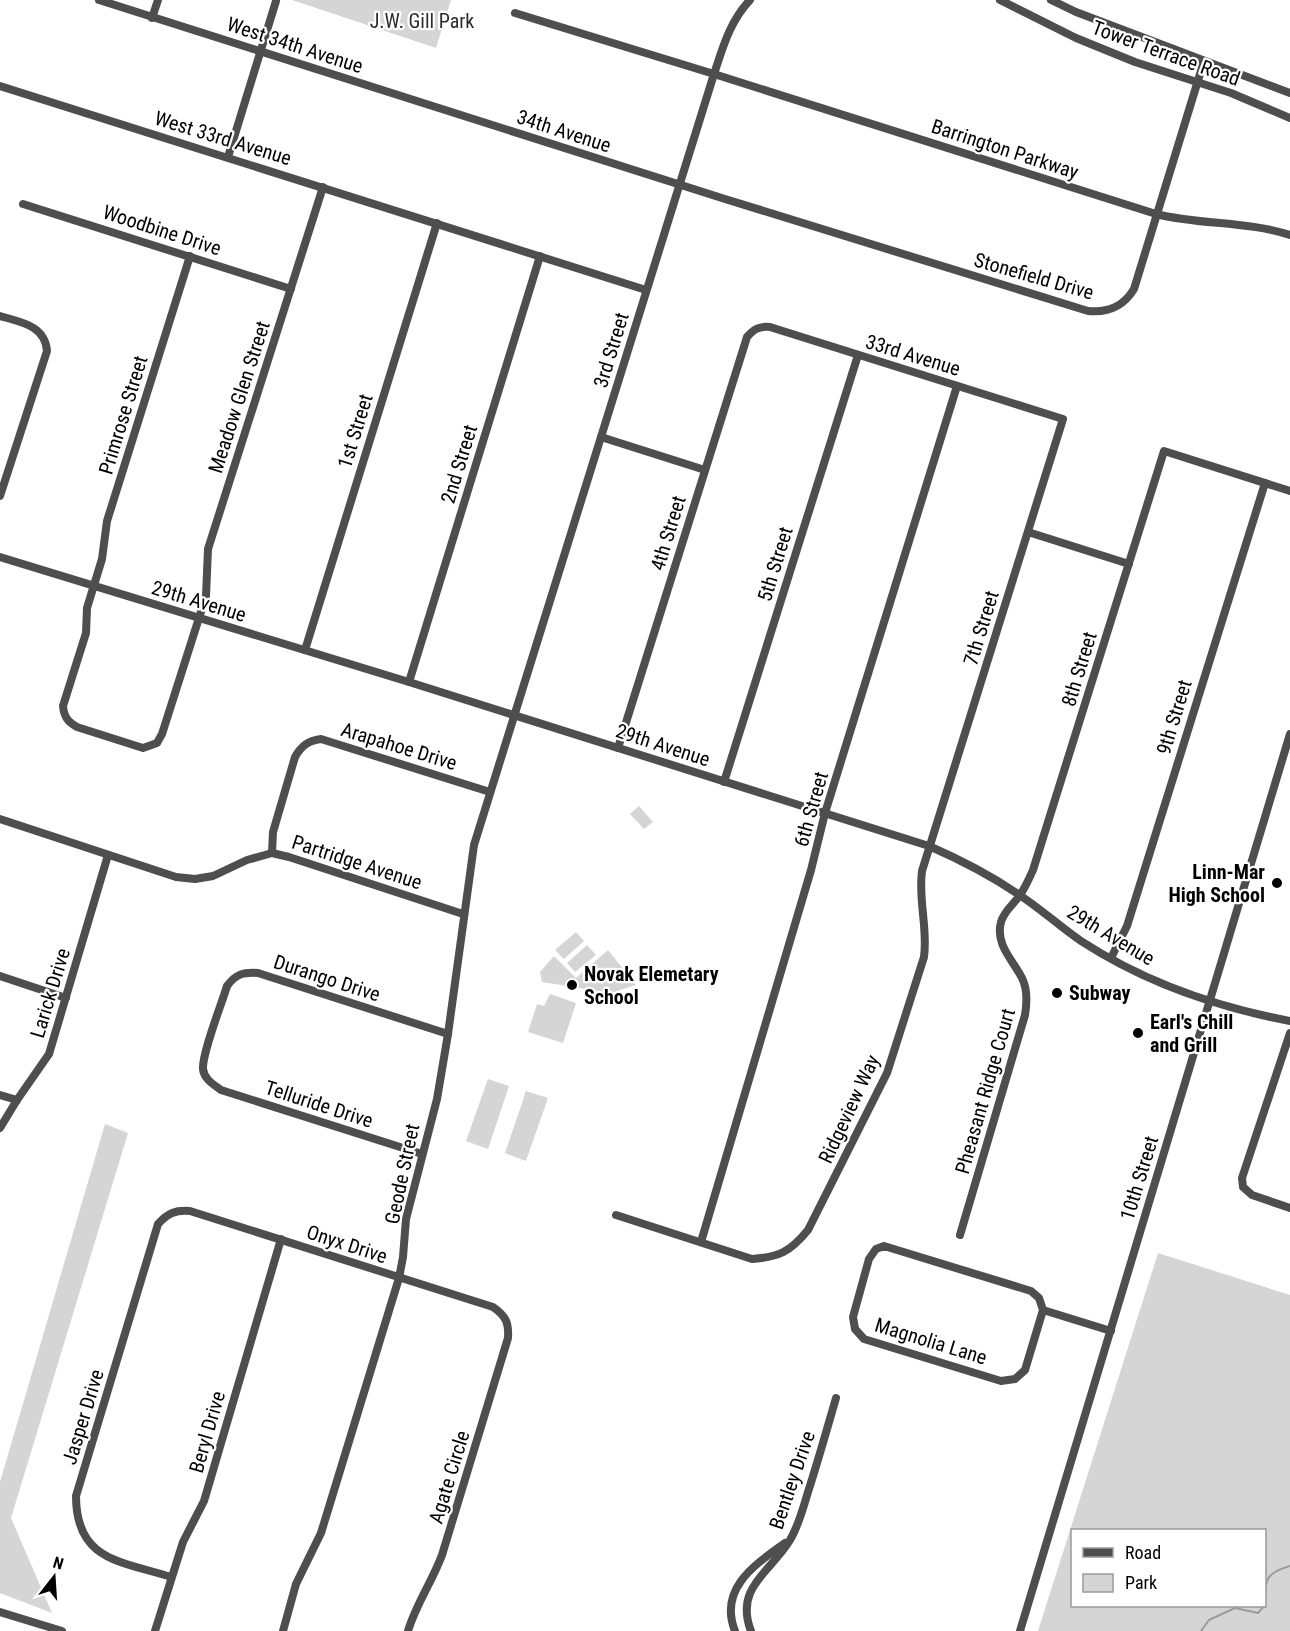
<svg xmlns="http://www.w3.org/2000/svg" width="1290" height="1631" viewBox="0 0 1290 1631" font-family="'Roboto Condensed',sans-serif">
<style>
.green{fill:#d5d5d5;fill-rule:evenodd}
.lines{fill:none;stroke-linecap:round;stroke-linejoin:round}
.stream{stroke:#9c9c9c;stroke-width:2}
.minor{stroke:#4e4e4e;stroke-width:8}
.poi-dot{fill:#000;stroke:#fff;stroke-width:2}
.labels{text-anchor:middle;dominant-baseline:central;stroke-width:4.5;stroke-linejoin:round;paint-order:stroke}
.park-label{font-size:20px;fill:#2c2c2c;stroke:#fff}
.street-label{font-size:20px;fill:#000;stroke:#fff}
.poi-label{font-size:20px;font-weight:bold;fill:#000;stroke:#fff;text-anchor:start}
</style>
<rect width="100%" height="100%" fill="#fff"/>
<g class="green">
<path d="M 292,0 L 451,0 L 436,48 Z"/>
<path d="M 639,806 L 653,822 L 644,829 L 630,814 Z"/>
<path d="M 576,932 L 584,941 L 564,959 L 555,950 Z"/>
<path d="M 587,945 L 596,955 L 575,972 L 567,963 Z"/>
<path d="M 608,950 L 636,985 L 611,993 L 542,982 L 540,972 L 554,956 L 576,978 Z"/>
<path d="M 550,994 L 576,1003 L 563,1043 L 528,1032 L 537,1004 L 544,1006 Z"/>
<path d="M 488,1079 L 509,1086 L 488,1149 L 466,1141 Z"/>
<path d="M 526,1091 L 548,1098 L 526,1161 L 505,1153 Z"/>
<path d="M 105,1124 L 128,1133 L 11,1518 L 52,1613 L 0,1593 L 0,1482 Z"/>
<path d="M 1158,1253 L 1290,1295 L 1290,1631 L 1038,1631 ZM 1072,1530 L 1264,1530 L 1264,1606 L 1072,1606 Z"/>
</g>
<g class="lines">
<path class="stream" d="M 1201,1631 L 1209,1620 L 1235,1608 L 1258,1613 L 1265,1605 C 1265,1580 1265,1573 1290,1566"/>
<g class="minor">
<path d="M 99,0 L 725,199 L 1088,311 C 1108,313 1123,307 1134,289 L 1204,61"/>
<path d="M 1000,0 L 1076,38 L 1135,62 L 1231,93 L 1290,118"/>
<path d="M 1051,0 L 1076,12 L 1290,93"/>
<path d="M 515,13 L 714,74 L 1156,214 C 1200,225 1247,221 1290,235"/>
<path d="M 152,18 L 158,0"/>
<path d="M 0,86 L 646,290"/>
<path d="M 228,157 L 276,1"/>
<path d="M 23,204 L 291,289"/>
<path d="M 190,256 L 107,521 L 102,559 L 87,608 L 86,633 L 63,706 C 64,717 68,722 77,727 L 143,748 L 157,743 L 162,734 L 206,596 L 208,549 L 323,187"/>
<path d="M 0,316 C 20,322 45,325 47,351 L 0,496"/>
<path d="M 601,437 L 705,470"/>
<path d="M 1028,532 L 1129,564"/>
<path d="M 0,557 L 409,682 L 929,846 C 961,860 990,875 1018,894 C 1040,908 1059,926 1081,941 C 1144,982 1216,1007 1290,1021"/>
<path d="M 305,650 L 437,223"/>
<path d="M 409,682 L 540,256"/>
<path d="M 724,782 L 858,355"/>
<path d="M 0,819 L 176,877 L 195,879 L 213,876 L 247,860 L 272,853 L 289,857 L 463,914"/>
<path d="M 272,853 L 273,832 L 295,757 C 302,745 308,741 321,739 L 490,792"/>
<path d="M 1111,958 L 1127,926 L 1265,483"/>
<path d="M 0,976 L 66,998"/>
<path d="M 1290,1033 L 1242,1178 L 1243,1187 L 1252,1195 L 1290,1208"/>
<path d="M 0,1095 L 17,1100"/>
<path d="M 0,1128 L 17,1100 L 49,1054 L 108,855"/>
<path d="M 422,1154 L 221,1090 C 213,1084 204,1079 203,1069 C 202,1053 222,1003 227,986 C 236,974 243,972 258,973 L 448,1034"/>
<path d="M 616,1215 L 752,1259 C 779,1257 790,1252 808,1230 L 887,1073 L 924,957 C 928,928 918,900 922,871 L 1063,419 L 770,327 C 759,326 754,329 747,337 L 618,748"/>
<path d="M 960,1235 L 1025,1015 C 1027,1003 1028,990 1022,978 C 1013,960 995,945 1001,922 C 1004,911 1013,905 1020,895 C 1025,888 1029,879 1033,870 L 1164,451 L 1290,491"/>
<path d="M 701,1242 L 811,870 L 825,813 L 957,386"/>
<path d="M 1043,1310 L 1025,1370 L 1015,1379 L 1001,1381 L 864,1339 L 855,1329 L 853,1317 L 869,1259 L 876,1249 L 884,1246 L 1031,1291 L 1039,1298 L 1043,1310 L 1111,1331"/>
<path d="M 171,1577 C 121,1561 76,1561 76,1496 L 158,1224 C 168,1213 175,1210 190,1211 L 493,1307 C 506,1316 509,1323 508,1338 L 442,1555 C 432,1582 416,1604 408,1631"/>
<path d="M 0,1612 L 62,1631"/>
<path d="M 155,1631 L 183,1542 L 204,1501 L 281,1239"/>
<path d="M 283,1631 L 296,1584 L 321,1533 L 399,1278 L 403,1257 L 406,1219 L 437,1099 L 448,1034 L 474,845 L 714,74 C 723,47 730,21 750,0"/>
<path d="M 735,1631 C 718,1588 756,1564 785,1543"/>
<path d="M 751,1631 C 734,1587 771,1572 790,1540 C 799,1525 803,1508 808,1492 C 818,1461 827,1429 836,1398"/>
<path d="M 1020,1631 L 1290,734"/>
</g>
</g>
<g class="poi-dot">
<circle cx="1277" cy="883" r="6"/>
<circle cx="572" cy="985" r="6"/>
<circle cx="1057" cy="993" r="6"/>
<circle cx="1138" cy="1033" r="6"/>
</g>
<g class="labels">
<g class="park-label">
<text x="422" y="21">J.W. Gill Park</text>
</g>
<g class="street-label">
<text transform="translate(295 45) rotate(18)">West 34th Avenue</text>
<text transform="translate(1166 53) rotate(20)">Tower Terrace Road</text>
<text transform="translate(564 131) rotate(18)">34th Avenue</text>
<text transform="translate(223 138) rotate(17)">West 33rd Avenue</text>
<text transform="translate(1005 149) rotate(18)">Barrington Parkway</text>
<text transform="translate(162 230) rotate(18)">Woodbine Drive</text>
<text transform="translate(1034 276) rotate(16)">Stonefield Drive</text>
<text transform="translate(611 350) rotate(-73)">3rd Street</text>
<text transform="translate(913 355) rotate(17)">33rd Avenue</text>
<text transform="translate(239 397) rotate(-72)">Meadow Glen Street</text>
<text transform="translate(123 415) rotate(-73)">Primrose Street</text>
<text transform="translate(355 431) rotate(-73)">1st Street</text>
<text transform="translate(459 464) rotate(-73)">2nd Street</text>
<text transform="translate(668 533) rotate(-73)">4th Street</text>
<text transform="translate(775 564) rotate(-73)">5th Street</text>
<text transform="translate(199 601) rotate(17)">29th Avenue</text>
<text transform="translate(981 628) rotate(-73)">7th Street</text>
<text transform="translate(1079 669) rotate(-73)">8th Street</text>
<text transform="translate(1174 717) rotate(-73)">9th Street</text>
<text transform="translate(663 745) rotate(18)">29th Avenue</text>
<text transform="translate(399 746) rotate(17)">Arapahoe Drive</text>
<text transform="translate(811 809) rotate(-74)">6th Street</text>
<text transform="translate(357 862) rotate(18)">Partridge Avenue</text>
<text transform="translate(1111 935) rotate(31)">29th Avenue</text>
<text transform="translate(327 978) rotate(18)">Durango Drive</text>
<text transform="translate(50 993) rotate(-73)">Larick Drive</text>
<text transform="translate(985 1091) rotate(-74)">Pheasant Ridge Court</text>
<text transform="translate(319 1104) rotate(18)">Telluride Drive</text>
<text transform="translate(849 1109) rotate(-65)">Ridgeview Way</text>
<text transform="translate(402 1174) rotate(-78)">Geode Street</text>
<text transform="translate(1139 1178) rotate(-73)">10th Street</text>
<text transform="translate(347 1244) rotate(18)">Onyx Drive</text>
<text transform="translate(931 1341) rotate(17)">Magnolia Lane</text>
<text transform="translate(83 1417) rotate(-73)">Jasper Drive</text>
<text transform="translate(207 1432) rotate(-74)">Beryl Drive</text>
<text transform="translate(449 1477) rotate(-73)">Agate Circle</text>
<text transform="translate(792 1480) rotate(-71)">Bentley Drive</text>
</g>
<g class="poi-label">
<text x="1265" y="872" text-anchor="end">Linn-Mar<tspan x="1265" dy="23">High School</tspan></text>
<text x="584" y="974">Novak Elemetary<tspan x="584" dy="23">School</tspan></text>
<text x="1069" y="993">Subway</text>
<text x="1150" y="1022">Earl's Chill<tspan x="1150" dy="23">and Grill</tspan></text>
</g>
</g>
<rect x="1071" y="1529" width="195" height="78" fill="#ffffff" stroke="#999999" stroke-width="1.5"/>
<rect x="1083" y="1548" width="30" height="9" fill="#4e4e4e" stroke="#999999" stroke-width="1.5"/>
<text x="1125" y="1559" font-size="18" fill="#000000">Road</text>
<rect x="1083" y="1574" width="30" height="18" fill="#d5d5d5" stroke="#999999" stroke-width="1.5"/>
<text x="1125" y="1589" font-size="18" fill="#000000">Park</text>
<g transform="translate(54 1577) rotate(17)" stroke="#ffffff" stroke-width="4.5" paint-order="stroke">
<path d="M0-4.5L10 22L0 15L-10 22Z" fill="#000000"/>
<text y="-9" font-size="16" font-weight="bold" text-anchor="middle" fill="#000000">N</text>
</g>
</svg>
